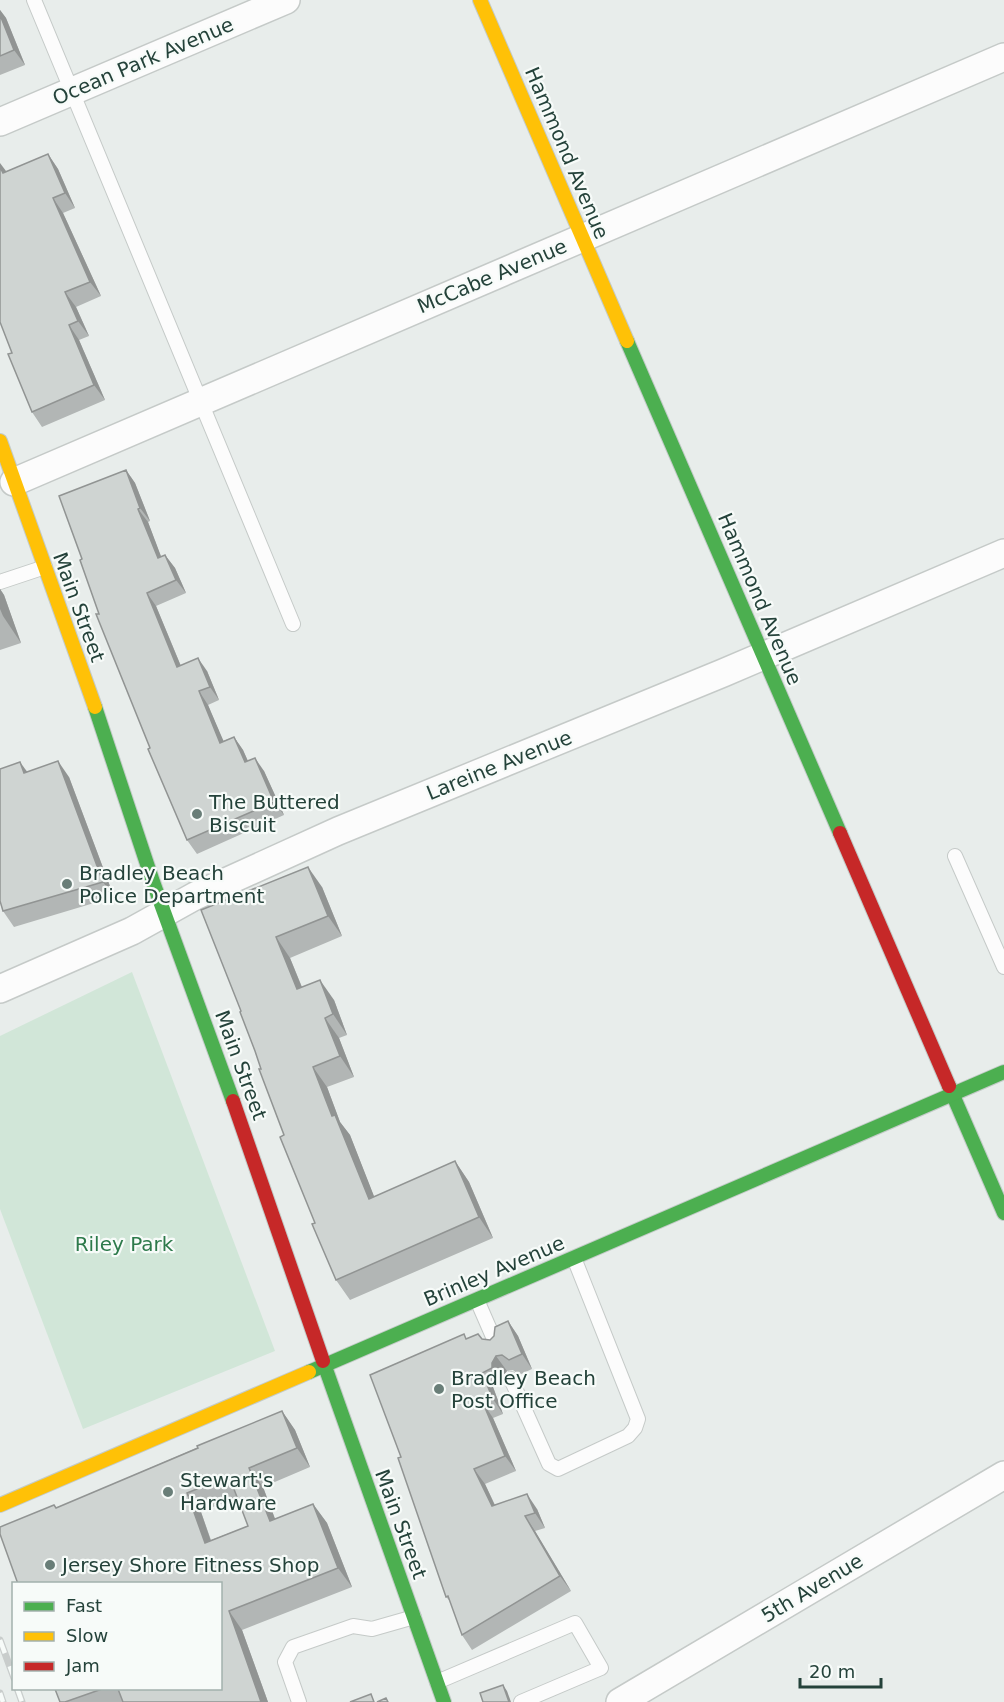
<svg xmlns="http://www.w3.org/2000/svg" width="1004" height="1702" viewBox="0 0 1004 1702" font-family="'DejaVu Sans',sans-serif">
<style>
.green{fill:#d1e6d8}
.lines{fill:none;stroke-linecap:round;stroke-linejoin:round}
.lane-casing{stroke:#c5cac8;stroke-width:16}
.street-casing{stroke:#c5cac8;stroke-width:30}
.fast-casing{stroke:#c3cbc8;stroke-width:16}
.slow-casing{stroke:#c3cbc8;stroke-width:16}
.jam-casing{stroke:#c3cbc8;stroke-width:16}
.lane{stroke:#fcfcfc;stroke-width:14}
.street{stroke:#fcfcfc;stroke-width:27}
.fast{stroke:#4caf50;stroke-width:14}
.slow{stroke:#ffc107;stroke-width:14}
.jam{stroke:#c62828;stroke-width:14}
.rail-casing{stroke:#c9cdcc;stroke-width:7}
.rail{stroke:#f7fbf9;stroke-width:4.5;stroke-dasharray:14;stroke-linecap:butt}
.wall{fill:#b2b6b5;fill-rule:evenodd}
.shaded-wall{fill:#919493}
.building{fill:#cfd4d2;stroke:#919493;stroke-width:1.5;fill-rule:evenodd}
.poi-dot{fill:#697e78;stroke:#f7fbf9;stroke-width:2}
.labels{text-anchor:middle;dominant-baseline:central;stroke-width:4.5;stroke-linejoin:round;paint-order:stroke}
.street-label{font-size:20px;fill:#24423a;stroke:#f7fbf9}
.poi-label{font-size:20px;fill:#24423a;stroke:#f7fbf9;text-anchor:start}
.park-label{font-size:20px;fill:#2d7a4b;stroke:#f7fbf9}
</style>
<rect width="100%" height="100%" fill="#e8edeb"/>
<path class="green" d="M 132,972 L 275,1351 L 83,1429 L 0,1209 L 0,1036 Z"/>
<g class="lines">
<defs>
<g id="lane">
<path d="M 34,0 L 293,624"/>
<path d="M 0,582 L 45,567"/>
<path d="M 955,856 L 1004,967"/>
<path d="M 477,1300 L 497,1346"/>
<path d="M 511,1379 L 549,1464 L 558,1469 L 628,1436 L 635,1428 L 638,1419 L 574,1258"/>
<path d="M 437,1682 L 575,1623 L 601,1668 L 521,1702"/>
<path d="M 299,1702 L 285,1662 L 293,1647 L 353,1626 L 372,1629 L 414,1617"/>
</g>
<g id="street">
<path d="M 0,122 L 286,0"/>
<path d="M 14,482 L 1004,57"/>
<path d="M 0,989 L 132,931 L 195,896 L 338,831 L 723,673 L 1004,553"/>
<path d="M 620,1702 L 1004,1475"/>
</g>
<g id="fast">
<path d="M 627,341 L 840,833"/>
<path d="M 95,707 L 153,882 L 233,1101"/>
<path d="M 949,1086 L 1004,1213"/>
<path d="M 323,1361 L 444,1702"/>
<path d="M 309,1372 L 1004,1072"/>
</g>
<g id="slow">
<path d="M 480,0 L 627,341"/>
<path d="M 0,441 L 95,707"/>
<path d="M 0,1505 L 309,1372"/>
</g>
<g id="jam">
<path d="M 840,833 L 949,1086"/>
<path d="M 233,1101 L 323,1361"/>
</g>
</defs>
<use href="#lane" class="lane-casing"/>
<use href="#street" class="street-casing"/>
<use href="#fast" class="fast-casing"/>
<use href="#slow" class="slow-casing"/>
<use href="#jam" class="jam-casing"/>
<use href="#lane" class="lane"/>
<use href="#street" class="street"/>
<use href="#fast" class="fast"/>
<use href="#slow" class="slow"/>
<use href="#jam" class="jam"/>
<defs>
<g id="rail">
<path d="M 0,1640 L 14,1678"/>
<path d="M 17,1688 L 22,1702"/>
<path d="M 0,1693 L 3,1702"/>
</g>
</defs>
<use href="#rail" class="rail-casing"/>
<use href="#rail" class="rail"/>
</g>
<g class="wall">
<path d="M 0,10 L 6,18 L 25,65 L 0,75 Z"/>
<path d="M 48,154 L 58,169 L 75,208 L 63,213 L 101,296 L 76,307 L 89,336 L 79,340 L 105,400 L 42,427 L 32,412 L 12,353 L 6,172 Z"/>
<path d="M 126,470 L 135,483 L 150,521 L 148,522 L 161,557 L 165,555 L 175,568 L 186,593 L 156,606 L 181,666 L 207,671 L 219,700 L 208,705 L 223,741 L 234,737 L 243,750 L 248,761 L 264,771 L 284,815 L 197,854 L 187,840 L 150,748 L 99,614 L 82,559 Z"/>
<path d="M 0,589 L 4,595 L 21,643 L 0,650 Z"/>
<path d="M 27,772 L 69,777 L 114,897 L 14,927 L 3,911 Z"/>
<path d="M 322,887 L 342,936 L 290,958 L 302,987 L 334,1000 L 347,1035 L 339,1038 L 354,1077 L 327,1087 L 340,1122 L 350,1135 L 374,1197 L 455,1161 L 469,1182 L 493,1238 L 350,1300 L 336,1280 L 315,1223 L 261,1069 L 241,1011 L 201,910 Z"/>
<path d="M 508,1321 L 518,1336 L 532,1369 L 519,1375 L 513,1370 L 507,1371 L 502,1377 L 503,1383 L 493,1387 L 503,1414 L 493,1418 L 516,1471 L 485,1484 L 495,1505 L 537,1509 L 545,1528 L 535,1531 L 571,1591 L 472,1650 L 462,1635 L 450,1601 L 446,1597 L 401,1457 L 467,1339 L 490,1340 Z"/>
<path d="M 282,1411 L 295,1430 L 310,1467 L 263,1487 L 275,1519 L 313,1504 L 327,1523 L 352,1587 L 242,1630 L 268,1702 L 60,1702 L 55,1689 L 220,1689 L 18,1584 L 57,1508 ZM 237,1497 L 248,1526 L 211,1540 L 201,1512 Z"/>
</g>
<g class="shaded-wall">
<path d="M 0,10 L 6,18 L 25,65 L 14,50 L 0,15 Z"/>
<path d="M 48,154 L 58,169 L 75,208 L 65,193 Z"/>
<path d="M 0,163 L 6,171 L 13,188 L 3,173 L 0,167 Z"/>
<path d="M 53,198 L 63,213 L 101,296 L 90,282 Z"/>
<path d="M 65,292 L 76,307 L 89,336 L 78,321 Z"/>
<path d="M 69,325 L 79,340 L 105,400 L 94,385 Z"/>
<path d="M 126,470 L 135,483 L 150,521 L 140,508 Z"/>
<path d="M 138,509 L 148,522 L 167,572 L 158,558 Z"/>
<path d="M 165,555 L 175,568 L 186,593 L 176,580 Z"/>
<path d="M 0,589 L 4,595 L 21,643 L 3,616 L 0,609 Z"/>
<path d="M 147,593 L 156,606 L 187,681 L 177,667 Z"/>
<path d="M 198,658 L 207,671 L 219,700 L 210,687 Z"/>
<path d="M 199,691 L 208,705 L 230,756 L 220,743 Z"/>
<path d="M 234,737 L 243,750 L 254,775 L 245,762 Z"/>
<path d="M 255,758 L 264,771 L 284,815 L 274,802 Z"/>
<path d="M 58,761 L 69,777 L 114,897 L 103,882 Z"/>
<path d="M 20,762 L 31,777 L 24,773 Z"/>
<path d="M 308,867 L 322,887 L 342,936 L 328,916 Z"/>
<path d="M 276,937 L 290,958 L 311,1010 L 297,989 Z"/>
<path d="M 320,980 L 334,1000 L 347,1035 L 333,1014 Z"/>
<path d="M 325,1018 L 339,1038 L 354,1077 L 340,1056 Z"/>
<path d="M 313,1067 L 327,1087 L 340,1122 L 350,1135 L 383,1219 L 369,1199 L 332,1116 Z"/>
<path d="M 455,1161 L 469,1182 L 493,1238 L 479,1217 Z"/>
<path d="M 508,1321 L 518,1336 L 532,1369 L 522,1354 Z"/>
<path d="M 496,1356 L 507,1371 L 502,1377 L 503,1383 L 492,1368 L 492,1363 Z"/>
<path d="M 482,1373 L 493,1387 L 503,1414 L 493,1399 Z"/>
<path d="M 483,1403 L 493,1418 L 516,1471 L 505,1456 Z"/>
<path d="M 282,1411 L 295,1430 L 310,1467 L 297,1448 Z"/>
<path d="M 249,1468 L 263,1487 L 283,1540 L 270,1521 Z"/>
<path d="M 474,1469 L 485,1484 L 502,1521 L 492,1506 Z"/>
<path d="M 187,1493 L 201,1512 L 218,1562 L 205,1543 Z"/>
<path d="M 527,1494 L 537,1509 L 545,1528 L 535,1513 Z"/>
<path d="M 313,1504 L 327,1523 L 352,1587 L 338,1568 Z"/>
<path d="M 525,1516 L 535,1531 L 571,1591 L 560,1576 Z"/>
<path d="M 229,1611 L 242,1630 L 268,1702 L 261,1702 Z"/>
<path d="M 503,1685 L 507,1691 L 511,1702 L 509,1702 Z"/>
</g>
<g class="building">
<path d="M 0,15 L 14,50 L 0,56 Z"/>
<path d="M 48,154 L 65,193 L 53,198 L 90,282 L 65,292 L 78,321 L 69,325 L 94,385 L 32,412 L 8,354 L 12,353 L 0,322 L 0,167 L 3,173 Z"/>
<path d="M 126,470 L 140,508 L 138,509 L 158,558 L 165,555 L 176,580 L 147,593 L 177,667 L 198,658 L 210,687 L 199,691 L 220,743 L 234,737 L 245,762 L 255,758 L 274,802 L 187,840 L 148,749 L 150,748 L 96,614 L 99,614 L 80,560 L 82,559 L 59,496 Z"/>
<path d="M 58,761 L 103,882 L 3,911 L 0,901 L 0,769 L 20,762 L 24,773 Z"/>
<path d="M 308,867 L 328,916 L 276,937 L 297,989 L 320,980 L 333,1014 L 325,1018 L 340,1056 L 313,1067 L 332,1116 L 335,1115 L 369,1199 L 455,1161 L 479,1217 L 336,1280 L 312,1224 L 315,1223 L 280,1137 L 284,1135 L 259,1069 L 261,1069 L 255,1051 L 240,1012 L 241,1011 L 201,910 Z"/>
<path d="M 508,1321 L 522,1354 L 509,1360 L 502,1355 L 496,1356 L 492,1363 L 492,1368 L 482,1373 L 493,1399 L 483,1403 L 505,1456 L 474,1469 L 492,1506 L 527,1494 L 535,1513 L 525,1516 L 560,1576 L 462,1635 L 448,1596 L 446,1597 L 398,1458 L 401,1457 L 370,1375 L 464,1334 L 466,1339 L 478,1334 L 482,1339 L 490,1340 L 494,1336 L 495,1327 Z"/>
<path d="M 282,1411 L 297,1448 L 249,1468 L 270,1521 L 313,1504 L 338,1568 L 229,1611 L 261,1702 L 123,1702 L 118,1689 L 220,1689 L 220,1584 L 18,1584 L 0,1534 L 0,1527 L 54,1505 L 56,1508 L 198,1448 L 197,1446 ZM 229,1476 L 248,1526 L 205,1543 L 187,1493 Z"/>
<path d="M 503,1685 L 509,1702 L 483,1702 L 480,1693 Z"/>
<path d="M 55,1689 L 102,1689 L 65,1702 L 60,1702 Z"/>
<path d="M 371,1694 L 374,1702 L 350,1702 Z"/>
<path d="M 386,1698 L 388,1702 L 377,1702 Z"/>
</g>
<g class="poi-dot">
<circle cx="197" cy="814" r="6"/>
<circle cx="67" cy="884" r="6"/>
<circle cx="439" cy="1389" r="6"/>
<circle cx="168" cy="1492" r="6"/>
<circle cx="50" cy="1565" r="6"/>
</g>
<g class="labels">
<g class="street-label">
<text transform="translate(143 61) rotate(-23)">Ocean Park Avenue</text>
<text transform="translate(567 153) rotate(67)">Hammond Avenue</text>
<text transform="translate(492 276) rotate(-23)">McCabe Avenue</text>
<text transform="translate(760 599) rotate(67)">Hammond Avenue</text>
<text transform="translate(79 607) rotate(70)">Main Street</text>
<text transform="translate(499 765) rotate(-22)">Lareine Avenue</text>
<text transform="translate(241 1065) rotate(70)">Main Street</text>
<text transform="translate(494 1271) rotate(-23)">Brinley Avenue</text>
<text transform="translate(401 1524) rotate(70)">Main Street</text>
<text transform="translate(812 1588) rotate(-31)">5th Avenue</text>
</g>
<g class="poi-label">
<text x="209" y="802">The Buttered<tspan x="209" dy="23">Biscuit</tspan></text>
<text x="79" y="873">Bradley Beach<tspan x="79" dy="23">Police Department</tspan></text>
<text x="451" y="1378">Bradley Beach<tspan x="451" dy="23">Post Office</tspan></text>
<text x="180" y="1480">Stewart's<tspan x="180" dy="23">Hardware</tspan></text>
<text x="62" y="1565">Jersey Shore Fitness Shop</text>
</g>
<g class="park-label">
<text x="124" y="1244">Riley Park</text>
</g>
</g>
<rect x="12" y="1582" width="210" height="108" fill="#f7fbf9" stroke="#a3b1ad" stroke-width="1.5"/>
<rect x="24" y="1602" width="30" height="9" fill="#4caf50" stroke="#a3b1ad" stroke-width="1.5"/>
<text x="66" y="1612" font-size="18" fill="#24423a">Fast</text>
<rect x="24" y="1632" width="30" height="9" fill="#ffc107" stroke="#a3b1ad" stroke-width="1.5"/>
<text x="66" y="1642" font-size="18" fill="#24423a">Slow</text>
<rect x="24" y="1662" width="30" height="9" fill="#c62828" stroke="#a3b1ad" stroke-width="1.5"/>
<text x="66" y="1672" font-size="18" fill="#24423a">Jam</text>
<path d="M800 1678v9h81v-9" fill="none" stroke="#24423a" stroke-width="3"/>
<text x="809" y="1678" font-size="18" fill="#24423a" stroke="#f7fbf9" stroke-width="4.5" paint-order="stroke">20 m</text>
</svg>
